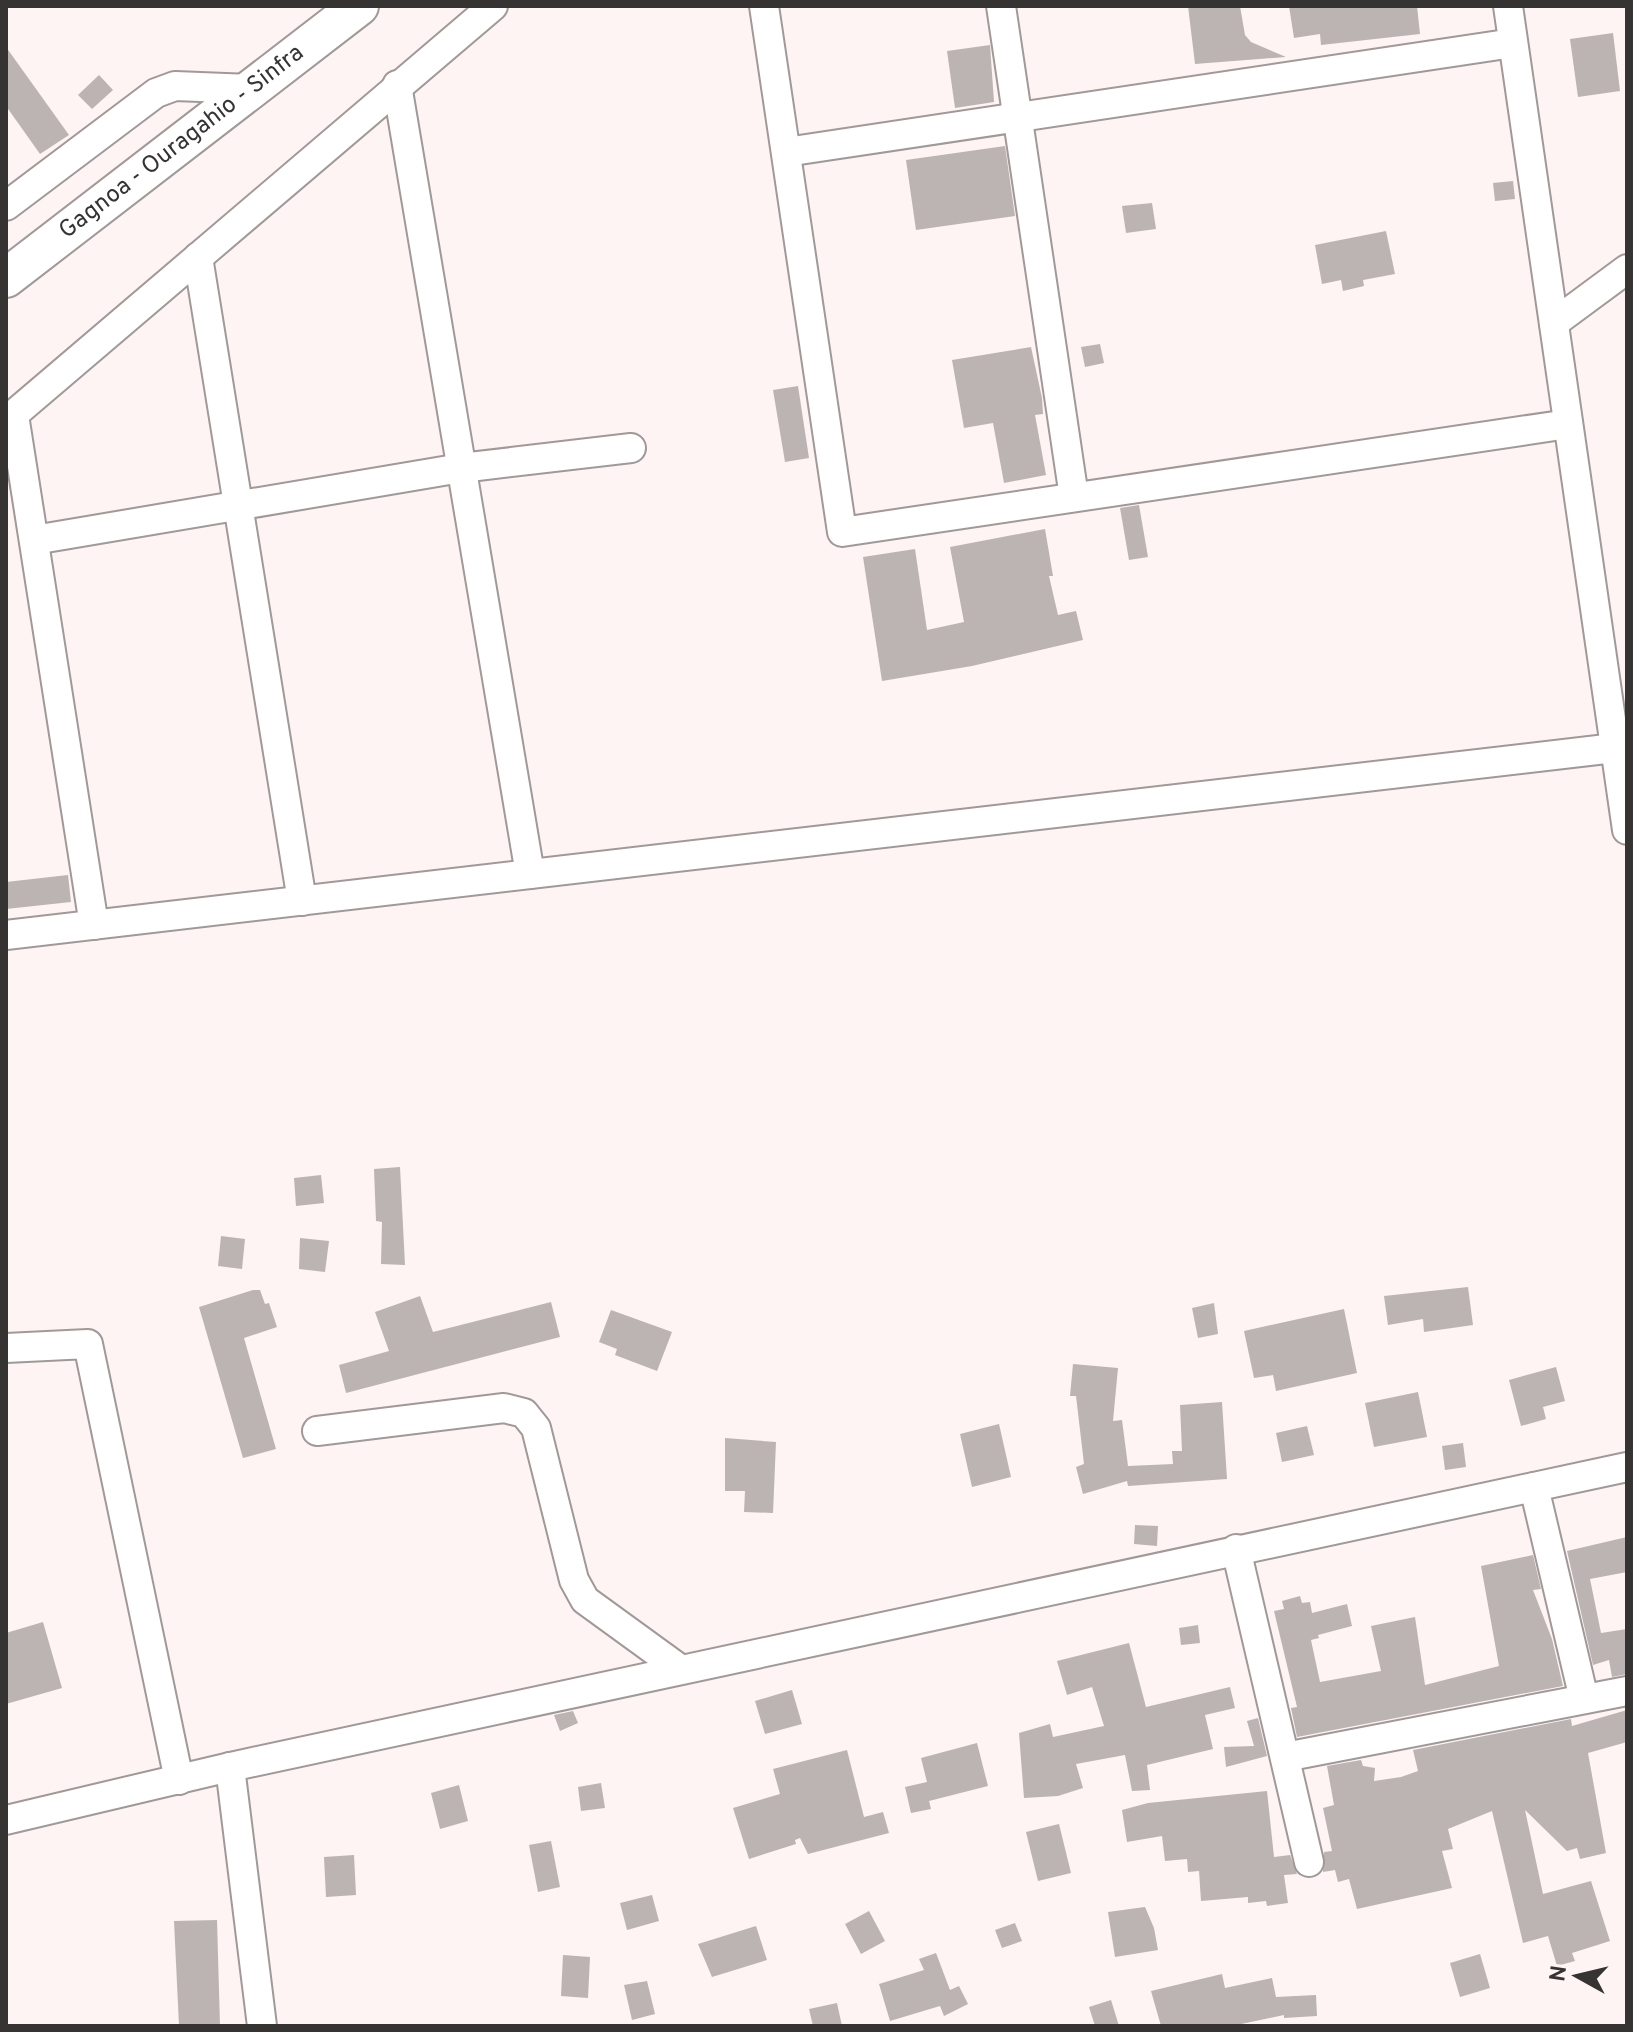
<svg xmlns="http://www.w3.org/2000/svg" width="1633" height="2032" viewBox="0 0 1633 2032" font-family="Overpass,sans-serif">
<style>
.building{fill:#bcb4b3}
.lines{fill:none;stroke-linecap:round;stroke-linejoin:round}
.minor-casing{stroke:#a19998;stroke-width:32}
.secondary-casing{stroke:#a19998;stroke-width:42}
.minor{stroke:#fff;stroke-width:28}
.secondary{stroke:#fff;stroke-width:38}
.labels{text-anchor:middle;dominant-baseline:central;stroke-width:6;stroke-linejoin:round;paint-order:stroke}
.street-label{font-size:24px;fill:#363333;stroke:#fdf4f3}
</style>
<rect width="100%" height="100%" fill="#fdf4f3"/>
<g class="building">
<path d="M 1188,6 L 1240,6 L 1245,35 L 1251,42 L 1286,57 L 1195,64 Z"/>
<path d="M 1289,6 L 1417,6 L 1420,34 L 1321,45 L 1320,34 L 1294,38 Z"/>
<path d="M 1613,33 L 1620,91 L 1578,97 L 1570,39 Z"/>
<path d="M 990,45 L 994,102 L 955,108 L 947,51 Z"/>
<path d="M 6,47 L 69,135 L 40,154 L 6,106 Z"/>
<path d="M 99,75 L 113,90 L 92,109 L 78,95 Z"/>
<path d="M 1005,146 L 1015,216 L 916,230 L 906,160 Z"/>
<path d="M 1513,181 L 1515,199 L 1495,201 L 1493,183 Z"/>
<path d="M 1152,203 L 1156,229 L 1126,233 L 1122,206 Z"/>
<path d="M 1386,231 L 1395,274 L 1363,280 L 1364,286 L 1343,291 L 1341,280 L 1322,284 L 1315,245 Z"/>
<path d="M 1100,344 L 1104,363 L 1085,367 L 1081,347 Z"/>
<path d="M 1031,347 L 1042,398 L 1043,414 L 1035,415 L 1046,475 L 1004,483 L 993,423 L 964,428 L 952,360 Z"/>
<path d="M 798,386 L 809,458 L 785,462 L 773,390 Z"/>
<path d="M 1139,505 L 1148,557 L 1129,560 L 1120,508 Z"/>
<path d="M 1045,529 L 1053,576 L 1049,576 L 1058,615 L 1076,611 L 1083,640 L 972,666 L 882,681 L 863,557 L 915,549 L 927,630 L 964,622 L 950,547 Z"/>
<path d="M 68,875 L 71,902 L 6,909 L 6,882 Z"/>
<path d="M 400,1167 L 405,1265 L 381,1264 L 382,1222 L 376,1221 L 374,1169 Z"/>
<path d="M 321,1175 L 324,1203 L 296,1206 L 294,1178 Z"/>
<path d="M 221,1236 L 245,1239 L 242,1269 L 218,1266 Z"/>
<path d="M 300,1238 L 329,1241 L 325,1272 L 299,1269 Z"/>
<path d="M 1468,1287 L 1473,1325 L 1424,1332 L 1423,1319 L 1388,1325 L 1384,1296 Z"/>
<path d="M 253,1290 L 260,1290 L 265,1304 L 269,1303 L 277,1327 L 244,1338 L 276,1449 L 243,1458 L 199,1307 Z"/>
<path d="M 420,1296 L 433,1332 L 551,1302 L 560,1337 L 346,1393 L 339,1365 L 389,1351 L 375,1312 Z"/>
<path d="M 1214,1303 L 1218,1334 L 1198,1338 L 1192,1308 Z"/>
<path d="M 1344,1309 L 1357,1373 L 1276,1391 L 1273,1375 L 1254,1378 L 1244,1331 Z"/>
<path d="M 611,1310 L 672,1332 L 657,1371 L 615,1355 L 617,1349 L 599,1342 Z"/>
<path d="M 1073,1364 L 1118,1368 L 1113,1421 L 1122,1420 L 1128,1466 L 1173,1464 L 1172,1451 L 1182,1451 L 1180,1405 L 1222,1402 L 1227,1479 L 1128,1486 L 1127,1481 L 1083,1494 L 1076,1467 L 1084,1464 L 1076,1396 L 1070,1396 Z"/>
<path d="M 1556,1367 L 1565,1401 L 1543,1407 L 1546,1419 L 1521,1426 L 1509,1380 Z"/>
<path d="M 1418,1392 L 1427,1437 L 1374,1447 L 1365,1403 Z"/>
<path d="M 999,1424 L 1011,1477 L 972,1487 L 960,1434 Z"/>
<path d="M 1307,1426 L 1314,1455 L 1282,1462 L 1276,1433 Z"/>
<path d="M 725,1438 L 776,1442 L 773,1513 L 744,1512 L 745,1491 L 725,1491 Z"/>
<path d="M 1463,1443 L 1466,1467 L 1445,1470 L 1442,1446 Z"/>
<path d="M 1135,1525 L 1158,1526 L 1157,1546 L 1134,1544 Z"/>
<path d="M 1627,1537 L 1627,1572 L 1590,1579 L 1601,1633 L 1627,1629 L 1627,1674 L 1612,1677 L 1609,1660 L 1593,1665 L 1567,1551 Z"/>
<path d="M 1533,1555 L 1541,1589 L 1533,1590 L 1552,1639 L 1563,1686 L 1297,1737 L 1291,1708 L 1297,1707 L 1274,1611 L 1284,1609 L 1282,1601 L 1300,1596 L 1302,1603 L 1310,1602 L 1312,1613 L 1347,1604 L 1352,1626 L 1318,1635 L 1319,1638 L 1311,1640 L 1320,1682 L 1381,1671 L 1371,1626 L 1415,1617 L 1425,1685 L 1499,1666 L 1481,1566 Z"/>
<path d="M 43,1622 L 62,1688 L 6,1704 L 6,1633 Z"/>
<path d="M 1198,1625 L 1200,1643 L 1181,1645 L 1179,1628 Z"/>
<path d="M 1129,1643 L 1146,1707 L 1230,1687 L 1235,1708 L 1205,1715 L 1213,1749 L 1147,1765 L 1150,1790 L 1132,1791 L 1125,1755 L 1076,1764 L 1083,1788 L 1058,1796 L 1024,1798 L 1019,1733 L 1050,1724 L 1053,1737 L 1104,1726 L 1092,1687 L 1067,1695 L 1057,1661 Z"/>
<path d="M 792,1690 L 802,1724 L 765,1734 L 755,1701 Z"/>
<path d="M 1627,1710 L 1627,1742 L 1588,1753 L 1606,1853 L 1580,1859 L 1577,1848 L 1567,1851 L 1525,1810 L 1543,1894 L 1591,1881 L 1610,1941 L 1572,1953 L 1575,1961 L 1557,1966 L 1548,1936 L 1523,1943 L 1492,1811 L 1448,1829 L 1453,1849 L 1442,1851 L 1452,1888 L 1357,1909 L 1349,1879 L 1338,1882 L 1335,1870 L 1323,1872 L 1324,1852 L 1332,1851 L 1323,1808 L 1334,1805 L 1327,1766 L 1361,1760 L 1363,1766 L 1375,1768 L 1374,1781 L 1401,1777 L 1418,1771 L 1413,1750 L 1571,1719 L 1572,1726 Z"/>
<path d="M 573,1711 L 578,1723 L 560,1731 L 554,1715 Z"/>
<path d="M 1258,1718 L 1267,1756 L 1226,1767 L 1224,1747 L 1254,1746 L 1247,1721 Z"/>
<path d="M 977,1743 L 988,1786 L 929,1801 L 931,1809 L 911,1813 L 905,1787 L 927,1782 L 921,1758 Z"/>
<path d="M 847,1750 L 864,1817 L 883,1812 L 889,1833 L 808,1854 L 800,1838 L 795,1840 L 796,1844 L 749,1859 L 733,1808 L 780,1794 L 773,1769 Z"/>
<path d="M 601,1783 L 605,1808 L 581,1811 L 578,1787 Z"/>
<path d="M 459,1785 L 468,1821 L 440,1829 L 431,1793 Z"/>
<path d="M 1267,1791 L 1274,1857 L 1290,1855 L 1297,1874 L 1284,1875 L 1288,1903 L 1267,1906 L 1266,1901 L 1248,1903 L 1248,1897 L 1201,1901 L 1199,1871 L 1188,1872 L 1187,1859 L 1165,1861 L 1162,1836 L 1127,1842 L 1122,1810 L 1148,1803 Z"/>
<path d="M 1059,1824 L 1071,1873 L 1038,1881 L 1026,1832 Z"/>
<path d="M 551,1841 L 560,1887 L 538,1892 L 529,1845 Z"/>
<path d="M 354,1855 L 356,1895 L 326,1897 L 324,1857 Z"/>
<path d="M 652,1895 L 659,1921 L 627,1930 L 620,1903 Z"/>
<path d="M 1145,1907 L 1154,1928 L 1158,1950 L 1115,1957 L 1108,1912 Z"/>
<path d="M 869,1911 L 885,1941 L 861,1954 L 845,1924 Z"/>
<path d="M 217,1920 L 220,2026 L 179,2026 L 174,1921 Z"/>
<path d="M 1015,1923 L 1022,1941 L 1002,1948 L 995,1930 Z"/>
<path d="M 756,1926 L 767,1960 L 712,1977 L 698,1944 Z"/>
<path d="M 936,1953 L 950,1990 L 959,1986 L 968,2004 L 944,2016 L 940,2006 L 890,2021 L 879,1984 L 924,1970 L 919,1959 Z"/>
<path d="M 1480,1954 L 1490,1988 L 1460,1997 L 1450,1963 Z"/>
<path d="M 563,1955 L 590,1957 L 588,1998 L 561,1996 Z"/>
<path d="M 1222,1974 L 1225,1988 L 1272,1978 L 1276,1997 L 1316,1995 L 1317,2016 L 1284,2018 L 1284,2015 L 1232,2026 L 1161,2026 L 1151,1991 Z"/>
<path d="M 647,1981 L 655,2014 L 632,2020 L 624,1985 Z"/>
<path d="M 1111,2000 L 1119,2026 L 1095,2026 L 1089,2007 Z"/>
<path d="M 837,2003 L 842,2026 L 813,2026 L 809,2009 Z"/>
</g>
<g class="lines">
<defs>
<g id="minor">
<path d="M 764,6 L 842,532 L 1568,424"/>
<path d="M 1001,6 L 1074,497"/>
<path d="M 1508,6 L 1627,830"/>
<path d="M 397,85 L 530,874"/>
<path d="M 786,152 L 1513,43"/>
<path d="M 6,206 L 156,93 L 175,86 L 251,89"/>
<path d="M 198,257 L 302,901"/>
<path d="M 1554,323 L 1627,269"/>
<path d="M 14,415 L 94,925"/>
<path d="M 6,421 L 493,6"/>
<path d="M 34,540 L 461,468 L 631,448"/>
<path d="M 6,935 L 1615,748"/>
<path d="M 6,1348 L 88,1344 L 179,1780"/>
<path d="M 317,1431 L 504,1408 L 524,1413 L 536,1428 L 574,1580 L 585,1600 L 680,1669"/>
<path d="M 1534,1487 L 1584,1699"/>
<path d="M 1236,1549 L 1309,1862"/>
<path d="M 1285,1757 L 1627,1691"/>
<path d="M 230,1767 L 262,2026"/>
<path d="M 6,1820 L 230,1767 L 1627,1467"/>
</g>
<g id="secondary">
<path id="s1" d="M 6,278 L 359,6"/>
</g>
</defs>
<use href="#minor" class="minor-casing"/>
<use href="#secondary" class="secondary-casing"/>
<use href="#minor" class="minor"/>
<use href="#secondary" class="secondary"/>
</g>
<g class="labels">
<g class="street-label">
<text stroke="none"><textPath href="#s1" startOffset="222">Gagnoa - Ouragahio - Sinfra</textPath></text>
</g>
</g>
<rect width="1633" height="2032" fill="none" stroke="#363333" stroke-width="16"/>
<g transform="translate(1577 1976) rotate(278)" stroke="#fdf4f3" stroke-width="6" paint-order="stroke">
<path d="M0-6L14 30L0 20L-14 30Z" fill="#363333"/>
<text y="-12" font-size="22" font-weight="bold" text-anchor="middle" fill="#363333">N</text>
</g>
</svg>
